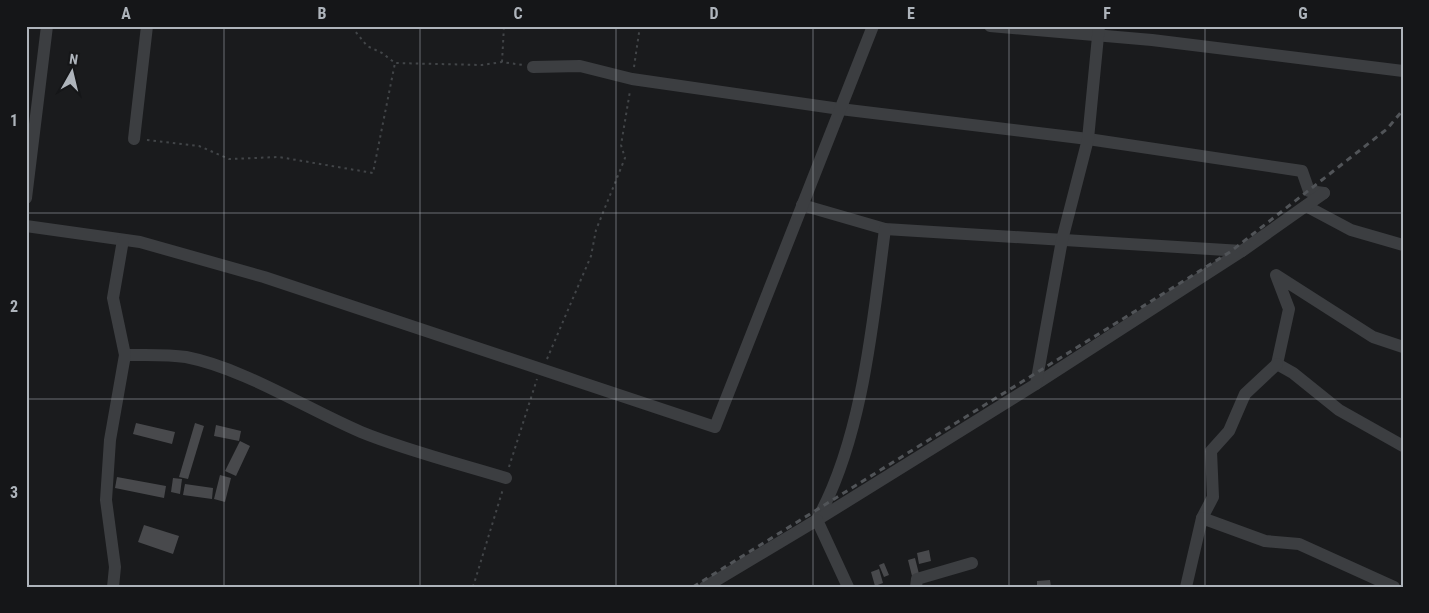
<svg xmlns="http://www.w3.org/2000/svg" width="1429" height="613" viewBox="0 0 1429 613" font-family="'Roboto Condensed',sans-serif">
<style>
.building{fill:#48494c}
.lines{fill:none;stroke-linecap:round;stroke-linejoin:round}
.path{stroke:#424548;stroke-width:2;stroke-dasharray:2.5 4;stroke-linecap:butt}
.minor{stroke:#3c3e41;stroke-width:12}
.rail{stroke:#515458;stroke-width:3;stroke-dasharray:6 5;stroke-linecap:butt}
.grid{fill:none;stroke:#aeb4bb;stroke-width:1;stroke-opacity:0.55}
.neatline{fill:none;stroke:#aeb4bb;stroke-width:2}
.grid-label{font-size:16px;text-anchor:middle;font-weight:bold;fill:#aeb4bb}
</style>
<rect width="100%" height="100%" fill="#1a1b1d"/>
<g class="building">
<path d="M 136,423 L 175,432 L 172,444 L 133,434 Z"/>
<path d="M 195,423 L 204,426 L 188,479 L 179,477 Z"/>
<path d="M 216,425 L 241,431 L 239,441 L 214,436 Z"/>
<path d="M 240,441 L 250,446 L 236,476 L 225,471 Z"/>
<path d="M 220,475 L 231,478 L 225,502 L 214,499 Z"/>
<path d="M 117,477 L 166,486 L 164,498 L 115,488 Z"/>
<path d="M 173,478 L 182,479 L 180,494 L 171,492 Z"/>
<path d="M 185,484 L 213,488 L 212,499 L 183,495 Z"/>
<path d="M 144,525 L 179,536 L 173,554 L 138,542 Z"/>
<path d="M 929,550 L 931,561 L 919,564 L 917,553 Z"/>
<path d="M 915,558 L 919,574 L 912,576 L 908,560 Z"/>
<path d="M 884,563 L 889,575 L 884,577 L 879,565 Z"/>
<path d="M 879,569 L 883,583 L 875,586 L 871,572 Z"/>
<path d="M 1050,580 L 1051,587 L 1037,587 L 1037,581 Z"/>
</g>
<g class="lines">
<g class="path">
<path d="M 354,26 L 355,31 L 367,46 L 382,53 L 395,63 L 482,65 L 502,62 L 523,65"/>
<path d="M 502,62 L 504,26"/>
<path d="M 634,67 L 640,26"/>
<path d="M 147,140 L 199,146 L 229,159 L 279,157 L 373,173 L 395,63"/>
<path d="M 547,359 L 591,256 L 596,230 L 625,158 L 621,145 L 630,91"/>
<path d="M 509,467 L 537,379"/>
<path d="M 473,587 L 503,489"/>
</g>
<g class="minor">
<path d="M 990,26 L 1152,40 L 1403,71"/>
<path d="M 533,67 L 580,66 L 632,79 L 840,109 L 1088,139 L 1302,171 L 1309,191 L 1324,193"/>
<path d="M 134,139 L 147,26"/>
<path d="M 26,198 L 47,26"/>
<path d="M 802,205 L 885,229 L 1242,251"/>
<path d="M 1306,206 L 1351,230 L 1403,245"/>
<path d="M 26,226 L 140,242 L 264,277 L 715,427 L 873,26"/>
<path d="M 1403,347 L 1373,337 L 1276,275 L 1289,309 L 1277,364 L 1293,373 L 1339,410 L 1403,446"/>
<path d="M 125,355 C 145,355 167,354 186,357 C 243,368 307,409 361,432 C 405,450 460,464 506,478"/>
<path d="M 1036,384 L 1242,251 L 1324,193"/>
<path d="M 818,518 C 863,436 873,320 885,229"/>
<path d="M 1202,518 L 1213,497 L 1211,451 L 1229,431 L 1245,394 L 1277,364"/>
<path d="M 817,520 L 1036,384 L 1062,240 L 1088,139 L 1099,26"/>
<path d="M 113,587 L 115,567 L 106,500 L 110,440 L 125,355 L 113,298 L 123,240"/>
<path d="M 705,587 L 817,520 L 848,587"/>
<path d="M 916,587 L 917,579 L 972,563"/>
<path d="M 1186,587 L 1202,518 L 1265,541 L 1299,544 L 1394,587"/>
</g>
<path class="rail" d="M 693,587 L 1230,252 L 1387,129 L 1403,110"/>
</g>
<path class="grid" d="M 224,26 L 224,587M 420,26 L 420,587M 616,26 L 616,587M 813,26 L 813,587M 1009,26 L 1009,587M 1205,26 L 1205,587M 26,213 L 1403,213M 26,399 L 1403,399"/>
<rect width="1429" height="613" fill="none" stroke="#151618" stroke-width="55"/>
<g transform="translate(72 72) rotate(8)" stroke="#151618" stroke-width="4" paint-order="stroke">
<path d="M0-4L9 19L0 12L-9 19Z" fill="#aeb4bb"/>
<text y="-8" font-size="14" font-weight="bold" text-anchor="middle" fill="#aeb4bb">N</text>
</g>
<rect x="28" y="28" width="1374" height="558" class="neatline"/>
<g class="grid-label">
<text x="126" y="19">A</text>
<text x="322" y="19">B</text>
<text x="518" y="19">C</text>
<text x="714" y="19">D</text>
<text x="911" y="19">E</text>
<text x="1107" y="19">F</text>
<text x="1303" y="19">G</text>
<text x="14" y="126">1</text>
<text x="14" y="312">2</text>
<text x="14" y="498">3</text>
</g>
</svg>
